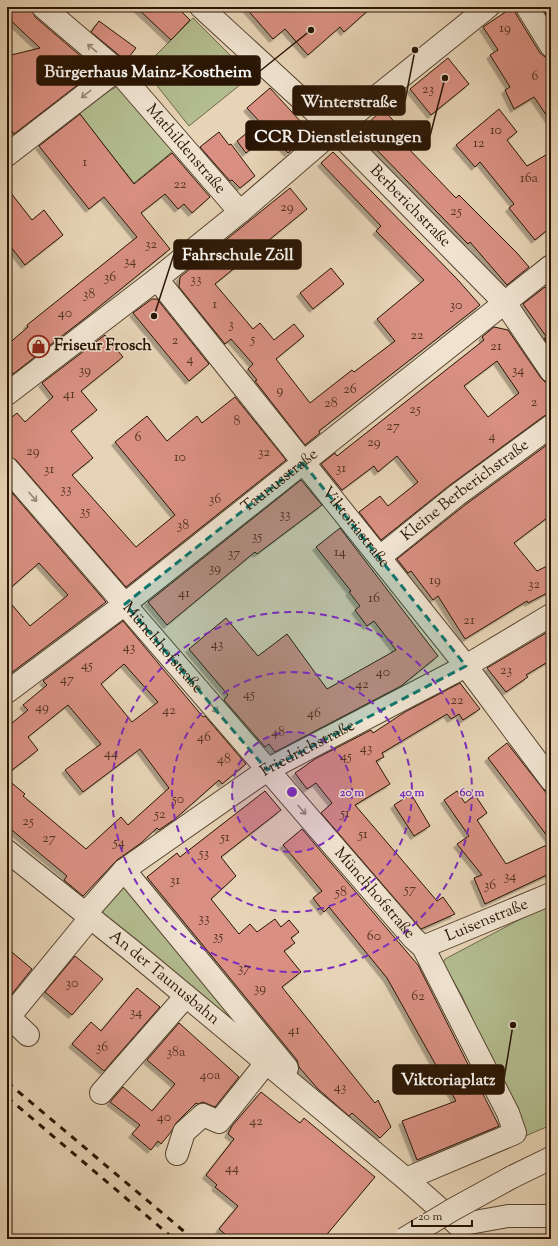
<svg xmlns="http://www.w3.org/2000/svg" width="558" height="1246" viewBox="0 0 558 1246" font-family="'Sorts Mill Goudy',serif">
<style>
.green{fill:#b3bd90;stroke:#6e694a}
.building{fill:#d99082;stroke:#291504;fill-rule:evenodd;filter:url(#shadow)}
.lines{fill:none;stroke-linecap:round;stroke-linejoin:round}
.minor-casing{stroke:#584530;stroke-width:24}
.minor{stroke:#efe3d0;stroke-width:22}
.rail{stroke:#291504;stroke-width:3;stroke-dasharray:7 7;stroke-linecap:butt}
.minor-bridge-casing{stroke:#584530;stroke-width:24;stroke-linecap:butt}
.minor-bridge{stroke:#efe3d0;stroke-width:22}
.oneway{stroke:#968674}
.marked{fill:#0f766e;fill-opacity:0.2;stroke:#0f766e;stroke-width:3;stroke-dasharray:8 5;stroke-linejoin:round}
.ring{fill:none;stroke:#7b2cbf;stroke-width:2;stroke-dasharray:7 5}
.labels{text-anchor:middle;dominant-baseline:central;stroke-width:3;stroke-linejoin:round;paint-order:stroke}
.number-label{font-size:14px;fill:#553424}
.street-label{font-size:16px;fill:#291504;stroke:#efe3d0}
.poi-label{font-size:16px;font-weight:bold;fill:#291504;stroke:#efe3d0;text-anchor:start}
.centre{fill:#7b2cbf;stroke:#efe3d0;stroke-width:2}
.ring-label{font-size:12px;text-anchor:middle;font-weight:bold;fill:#7b2cbf;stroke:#efe3d0;stroke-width:3;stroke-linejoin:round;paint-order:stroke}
.leader{fill:none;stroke:#291504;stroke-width:1.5}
.callout-dot{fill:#291504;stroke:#efe3d0;stroke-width:1.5}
.callout{fill:#291504;stroke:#291504;stroke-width:1.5}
.callout-label{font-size:17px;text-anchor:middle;font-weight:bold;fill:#fff}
</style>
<defs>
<filter id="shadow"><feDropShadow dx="-3.5" dy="3.5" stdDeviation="0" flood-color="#0004"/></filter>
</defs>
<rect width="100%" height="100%" fill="#e7d4b6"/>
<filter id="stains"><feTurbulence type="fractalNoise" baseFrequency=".005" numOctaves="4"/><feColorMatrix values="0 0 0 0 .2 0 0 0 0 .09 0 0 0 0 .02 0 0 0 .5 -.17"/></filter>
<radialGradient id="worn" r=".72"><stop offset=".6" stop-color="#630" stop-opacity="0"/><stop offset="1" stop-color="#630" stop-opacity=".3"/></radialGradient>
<g class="green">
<path d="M 193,18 L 251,76 L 189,126 L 143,68 Z"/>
<path d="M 118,86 L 173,151 L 134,183 L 79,114 L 109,91 Z"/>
<path d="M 124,870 L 320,1107 L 86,913 Z"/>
<path d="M 551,903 L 551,1125 L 521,1138 L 489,1055 L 462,996 L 443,963 L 445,959 Z"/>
</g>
<g class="building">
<path d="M 7,7 L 31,7 L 35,17 L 97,70 L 14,134 L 7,124 L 7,56 L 40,48 L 7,17 Z"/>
<path d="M 136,7 L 177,7 L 190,20 L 171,40 Z"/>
<path d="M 245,7 L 372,7 L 344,32 L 340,27 L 308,55 L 285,29 L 273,39 Z"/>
<path d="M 513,7 L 515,7 L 516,14 L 540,53 L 545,57 L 551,58 L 551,122 L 534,97 L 514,109 L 505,90 L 510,87 L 490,55 L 498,50 L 483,27 Z"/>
<path d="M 542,7 L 551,7 L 551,22 Z"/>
<path d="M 99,21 L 136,48 L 126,61 L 91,32 Z"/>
<path d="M 448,58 L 469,84 L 431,115 L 410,89 Z"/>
<path d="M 270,88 L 311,133 L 288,153 L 270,134 L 246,153 L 237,141 L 260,122 L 247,108 Z"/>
<path d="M 383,109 L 399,127 L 403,124 L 416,138 L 407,147 L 456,198 L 459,195 L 517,253 L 529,267 L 507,285 L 470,242 L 468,244 L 376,149 L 360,131 Z"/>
<path d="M 499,109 L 517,132 L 507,140 L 527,166 L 551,152 L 551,227 L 535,240 L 509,208 L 514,204 L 480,162 L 475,167 L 456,145 Z"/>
<path d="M 80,114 L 134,184 L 172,153 L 210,197 L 192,213 L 184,204 L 178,209 L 165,194 L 141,213 L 170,249 L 89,315 L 13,374 L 7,366 L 7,345 L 28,327 L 27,325 L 137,237 L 104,197 L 89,209 L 39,146 Z"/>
<path d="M 219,132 L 229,145 L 231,144 L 255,176 L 240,188 L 232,180 L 230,181 L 200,147 Z"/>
<path d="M 333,152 L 458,280 L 480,305 L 319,431 L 320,433 L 305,445 L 255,381 L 257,380 L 248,369 L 253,364 L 231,339 L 225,344 L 179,287 L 180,277 L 290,188 L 307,209 L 215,284 L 253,329 L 260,323 L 274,340 L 294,324 L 304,336 L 276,359 L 310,403 L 352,370 L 354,372 L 395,341 L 377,319 L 424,280 L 376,231 L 381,226 L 321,163 Z"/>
<path d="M 7,188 L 32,220 L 44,210 L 63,235 L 25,265 L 7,242 Z"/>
<path d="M 331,268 L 344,284 L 313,309 L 300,293 Z"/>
<path d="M 545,287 L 551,295 L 551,349 L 544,338 L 548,339 L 523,304 Z"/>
<path d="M 152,299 L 157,299 L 209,364 L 189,381 L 133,313 Z"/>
<path d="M 494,327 L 508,330 L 541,378 L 545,382 L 551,383 L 551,414 L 544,416 L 450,485 L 381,540 L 359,512 L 380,496 L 388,506 L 418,482 L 397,456 L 378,472 L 374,466 L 342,490 L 321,464 L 335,453 L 337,456 L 484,340 L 482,337 ZM 497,361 L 519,393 L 488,417 L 464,386 Z"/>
<path d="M 105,335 L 123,357 L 81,391 L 97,410 L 71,431 L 93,458 L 72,475 L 136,547 L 175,515 L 115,442 L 147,416 L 167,441 L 197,416 L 202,423 L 235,397 L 286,460 L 126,587 L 16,460 L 7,456 L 7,421 L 17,413 L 25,422 L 53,397 L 42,383 Z"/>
<path d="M 551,442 L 551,515 L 514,543 L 537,571 L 551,564 L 551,591 L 528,603 L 527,601 L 465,639 L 438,596 L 433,600 L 411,571 L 408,573 L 397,559 L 465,505 Z"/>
<path d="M 301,480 L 322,505 L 257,554 L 255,552 L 167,625 L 148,602 Z"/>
<path d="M 7,487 L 106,602 L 7,676 L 7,599 L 30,626 L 68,595 L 39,563 L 7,591 Z"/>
<path d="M 340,528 L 438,656 L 401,686 L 275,752 L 269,744 L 265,747 L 224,700 L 228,695 L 189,649 L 226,618 L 258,656 L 287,634 L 327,689 L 396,650 L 374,621 L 367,626 L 355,610 L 360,606 L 349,592 L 351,591 L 316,547 Z"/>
<path d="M 123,621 L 203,717 L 205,716 L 246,764 L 222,784 L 219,780 L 175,819 L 159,830 L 157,828 L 141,843 L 117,860 L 83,896 L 64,880 L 67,876 L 7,826 L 7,779 L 25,794 L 23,796 L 86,849 L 121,817 L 128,825 L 169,788 L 140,749 L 83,792 L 65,770 L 101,744 L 68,705 L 28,737 L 38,750 L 7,774 L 7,727 L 28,710 L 23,705 L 47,685 L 43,681 ZM 124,664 L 158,702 L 132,722 L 101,684 Z"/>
<path d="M 551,630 L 551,660 L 526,675 L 528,677 L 506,692 L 487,668 Z"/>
<path d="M 460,683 L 480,709 L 463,720 L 459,714 L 451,719 L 447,714 L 382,753 L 384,757 L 376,761 L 390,784 L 355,805 L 437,901 L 443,897 L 455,914 L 421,929 L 321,813 L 332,803 L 316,783 L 307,789 L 295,773 L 315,759 L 371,730 L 373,733 L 405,712 Z"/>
<path d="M 507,743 L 551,799 L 551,841 L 488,758 Z"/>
<path d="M 265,791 L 281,810 L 221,857 L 236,876 L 211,899 L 239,934 L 250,924 L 257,932 L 275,919 L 281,927 L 289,920 L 299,932 L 291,938 L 295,943 L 284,951 L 301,972 L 282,987 L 375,1103 L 378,1100 L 391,1127 L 380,1138 L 352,1113 L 349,1116 L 318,1089 L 299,1067 L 297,1060 L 147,877 L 177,853 L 180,857 Z"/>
<path d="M 457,791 L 465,803 L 475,795 L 487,813 L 477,820 L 506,864 L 551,843 L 551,873 L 485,904 L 474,878 L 482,875 L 457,844 L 469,836 L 444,800 Z"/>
<path d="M 411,794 L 430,826 L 414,836 L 394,805 Z"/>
<path d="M 302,829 L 418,965 L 499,1126 L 417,1160 L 402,1121 L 456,1101 L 387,978 L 329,907 L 324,912 L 313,898 L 322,891 L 283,845 Z"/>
<path d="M 7,948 L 32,969 L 7,1000 Z"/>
<path d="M 75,956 L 103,979 L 72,1015 L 45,992 Z"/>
<path d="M 137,988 L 160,1007 L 104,1071 L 72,1044 L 91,1022 L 101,1031 Z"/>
<path d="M 179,1023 L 239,1077 L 215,1107 L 203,1102 L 198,1104 L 196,1103 L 176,1123 L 171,1132 L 161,1144 L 158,1141 L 151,1150 L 132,1134 L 140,1125 L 110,1102 L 123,1087 L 152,1111 L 175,1084 L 147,1060 Z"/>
<path d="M 261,1092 L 300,1123 L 304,1118 L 375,1177 L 323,1239 L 231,1239 L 219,1229 L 238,1206 L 215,1187 L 217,1185 L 206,1175 L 234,1139 L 228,1134 L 232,1126 Z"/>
</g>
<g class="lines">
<defs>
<g id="minor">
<path id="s1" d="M 43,7 L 117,70 L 240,212"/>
<path id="s2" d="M 201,7 L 335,130 L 505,303 L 551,371"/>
<path d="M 527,7 L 551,46"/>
<path d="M 7,155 L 117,70"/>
<path id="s3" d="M 157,279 L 466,666 L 551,780"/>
<path d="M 7,394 L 157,279 L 240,212 L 335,130 L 488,7"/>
<path id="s4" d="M 7,468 L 413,938 L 423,947 L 508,1113 L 515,1133 L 406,1179"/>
<path id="s5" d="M 380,557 L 457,495 L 551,426"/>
<path id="s6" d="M 7,692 L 125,604 L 551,266"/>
<path id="s7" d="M 7,851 L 131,950 L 406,1179 L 458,1225 L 508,1216 L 551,1216"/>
<path d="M 124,870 L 287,1068"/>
<path id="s8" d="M 86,913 L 124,870 L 267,770 L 466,666 L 551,615"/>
<path id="s9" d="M 423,947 L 551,894"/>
<path d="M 28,1035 L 9,1017 L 91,917"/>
<path d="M 101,1093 L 186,996"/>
<path d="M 177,1154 L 184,1132 L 203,1115 L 219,1122 L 266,1063"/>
<path d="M 512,1177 L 551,1158"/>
</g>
</defs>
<use href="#minor" class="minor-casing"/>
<use href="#minor" class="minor"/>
<g class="rail">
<path d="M 7,1082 L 193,1239"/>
<path d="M 7,1097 L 174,1239"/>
</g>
<defs>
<path id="minor-bridge" d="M 404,1239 L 452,1210 L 512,1177"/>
</defs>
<use href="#minor-bridge" class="minor-bridge-casing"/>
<use href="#minor-bridge" class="minor-bridge"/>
</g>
<defs><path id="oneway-shaft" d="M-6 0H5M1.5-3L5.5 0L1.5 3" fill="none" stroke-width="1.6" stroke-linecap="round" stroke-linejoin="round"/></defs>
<g class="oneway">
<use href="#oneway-shaft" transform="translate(92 48) rotate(-140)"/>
<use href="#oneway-shaft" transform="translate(86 94) rotate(142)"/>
<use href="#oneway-shaft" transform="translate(33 497) rotate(49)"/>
<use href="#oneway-shaft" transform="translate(214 708) rotate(49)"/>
<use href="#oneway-shaft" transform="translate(302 810) rotate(49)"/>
</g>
<path class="marked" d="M 303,463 L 466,666 L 267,770 L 125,604 Z"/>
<circle cx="292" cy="792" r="60" fill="#7b2cbf" fill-opacity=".12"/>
<g class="ring">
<circle cx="292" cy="792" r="60"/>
<circle cx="292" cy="792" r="120"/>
<circle cx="292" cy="792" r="180"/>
</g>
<defs>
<symbol id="shop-ring" viewBox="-11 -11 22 22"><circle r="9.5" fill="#efe3d0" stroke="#8f2418" stroke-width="1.5"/><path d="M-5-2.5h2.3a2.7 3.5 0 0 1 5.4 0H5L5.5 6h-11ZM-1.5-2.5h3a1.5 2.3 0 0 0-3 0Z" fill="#8f2418"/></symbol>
</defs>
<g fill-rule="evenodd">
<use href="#shop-ring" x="26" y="334" width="25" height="25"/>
</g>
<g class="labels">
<g class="number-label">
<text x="505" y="29">19</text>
<text x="535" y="77">6</text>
<text x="428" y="90">23</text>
<text x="496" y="131">10</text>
<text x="479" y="144">12</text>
<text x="85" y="163">1</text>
<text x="529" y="179">16a</text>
<text x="180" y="185">22</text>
<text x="287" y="208">29</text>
<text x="456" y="212">25</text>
<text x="151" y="245">32</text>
<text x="130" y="262">34</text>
<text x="110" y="278">36</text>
<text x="196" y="280">33</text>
<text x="89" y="295">38</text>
<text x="215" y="305">1</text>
<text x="456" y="306">30</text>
<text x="65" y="314">40</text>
<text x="231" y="325">3</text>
<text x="417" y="336">22</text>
<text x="253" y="340">5</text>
<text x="175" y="341">2</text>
<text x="496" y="347">21</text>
<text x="190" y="360">4</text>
<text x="85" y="371">39</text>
<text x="518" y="371">34</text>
<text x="350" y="390">26</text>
<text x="280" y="391">9</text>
<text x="69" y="395">41</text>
<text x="534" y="403">2</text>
<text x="331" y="404">28</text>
<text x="415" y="410">25</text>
<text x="237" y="422">8</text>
<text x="393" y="427">27</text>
<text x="492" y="437">4</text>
<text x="138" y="438">6</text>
<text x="374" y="443">29</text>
<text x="33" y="452">29</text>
<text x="264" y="453">32</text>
<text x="180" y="458">10</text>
<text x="341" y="469">31</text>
<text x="49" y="470">31</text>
<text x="66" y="490">33</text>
<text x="215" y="500">36</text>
<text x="85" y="512">35</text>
<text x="285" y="515">33</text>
<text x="183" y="526">38</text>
<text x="257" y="537">35</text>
<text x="340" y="553">14</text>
<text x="234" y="554">37</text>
<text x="215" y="569">39</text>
<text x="435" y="581">19</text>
<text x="534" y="585">32</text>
<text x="184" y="594">41</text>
<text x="374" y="599">16</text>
<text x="469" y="621">21</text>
<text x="217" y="645">43</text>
<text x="129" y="648">43</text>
<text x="87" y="666">45</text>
<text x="506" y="671">23</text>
<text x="383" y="673">40</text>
<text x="67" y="680">47</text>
<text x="362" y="685">42</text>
<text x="249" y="695">45</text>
<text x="457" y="701">22</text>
<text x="42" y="708">49</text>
<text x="169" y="711">42</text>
<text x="314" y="714">46</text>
<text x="278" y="733">48</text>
<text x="204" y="738">46</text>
<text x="366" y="749">43</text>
<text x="111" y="754">44</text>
<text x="346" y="757">45</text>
<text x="224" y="760">48</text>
<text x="178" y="800">50</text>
<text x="345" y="814">51</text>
<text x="160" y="815">52</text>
<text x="28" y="822">25</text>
<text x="363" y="835">51</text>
<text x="225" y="838">51</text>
<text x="49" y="839">27</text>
<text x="119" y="843">54</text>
<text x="204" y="854">53</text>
<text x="510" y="877">34</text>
<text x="175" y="881">31</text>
<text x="490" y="886">36</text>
<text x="410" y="890">57</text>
<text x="341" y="893">58</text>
<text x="204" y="919">33</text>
<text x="218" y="937">35</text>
<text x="374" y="937">60</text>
<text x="244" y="969">37</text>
<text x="72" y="984">30</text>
<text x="260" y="989">39</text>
<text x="418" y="997">62</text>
<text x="136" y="1013">34</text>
<text x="294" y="1031">41</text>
<text x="102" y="1048">36</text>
<text x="176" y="1053">38a</text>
<text x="210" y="1076">40a</text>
<text x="340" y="1088">43</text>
<text x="164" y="1118">40</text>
<text x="256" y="1122">42</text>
<text x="232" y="1169">44</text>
</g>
<g class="street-label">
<text stroke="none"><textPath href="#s1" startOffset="202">Mathildenstraße</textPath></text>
<text stroke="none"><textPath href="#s2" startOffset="289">Berberichstraße</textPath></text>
<text stroke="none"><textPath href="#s6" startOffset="345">Taunusstraße</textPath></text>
<text stroke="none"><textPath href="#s5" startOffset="108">Kleine Berberichstraße</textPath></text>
<text stroke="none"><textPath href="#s3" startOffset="318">Viktoriastraße</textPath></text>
<text stroke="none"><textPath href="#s4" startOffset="238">Münchhofstraße</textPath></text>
<text stroke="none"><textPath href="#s8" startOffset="278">Friedrichstraße</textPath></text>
<text stroke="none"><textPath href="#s4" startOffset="562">Münchhofstraße</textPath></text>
<text stroke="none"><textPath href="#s9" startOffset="69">Luisenstraße</textPath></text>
<text stroke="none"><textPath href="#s7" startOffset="202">An der Taunusbahn</textPath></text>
</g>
<g class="poi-label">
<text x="54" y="346">Friseur Frosch</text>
</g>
</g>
<circle cx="292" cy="792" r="6" class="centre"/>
<g class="ring-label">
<text x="352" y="796">20 m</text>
<text x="412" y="796">40 m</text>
<text x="472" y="796">60 m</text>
</g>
<path class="leader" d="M311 30L260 71M415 50L405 101M445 78L430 136M154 316L174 254M513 1025L504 1079"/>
<g class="callout-dot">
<circle cx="311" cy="30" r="4"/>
<circle cx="415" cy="50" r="4"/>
<circle cx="445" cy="78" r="4"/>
<circle cx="154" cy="316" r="4"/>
<circle cx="513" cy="1025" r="4"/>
</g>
<g class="callout">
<rect x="37" y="56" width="223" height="29" rx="4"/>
<rect x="293" y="86" width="112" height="29" rx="4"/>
<rect x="246" y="121" width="184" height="29" rx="4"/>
<rect x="174" y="240" width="127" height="29" rx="4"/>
<rect x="393" y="1065" width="111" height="29" rx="4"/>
</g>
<g class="callout-label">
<text x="148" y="77">Bürgerhaus Mainz-Kostheim</text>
<text x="349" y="107">Winterstraße</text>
<text x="338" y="142">CCR Dienstleistungen</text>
<text x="238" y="260">Fahrschule Zöll</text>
<text x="448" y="1085">Viktoriaplatz</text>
</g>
<rect width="558" height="1246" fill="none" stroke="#e7d4b6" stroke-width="24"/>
<rect x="8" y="8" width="542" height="1230" fill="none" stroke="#291504" stroke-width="2"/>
<rect x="12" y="12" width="534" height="1222" fill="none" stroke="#291504"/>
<path d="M412 1220v6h60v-6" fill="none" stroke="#291504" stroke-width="2"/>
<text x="418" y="1220" font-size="12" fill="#291504" stroke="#efe3d0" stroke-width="3" paint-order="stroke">20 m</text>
<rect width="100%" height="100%" filter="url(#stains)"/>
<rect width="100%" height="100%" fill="url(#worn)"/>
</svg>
